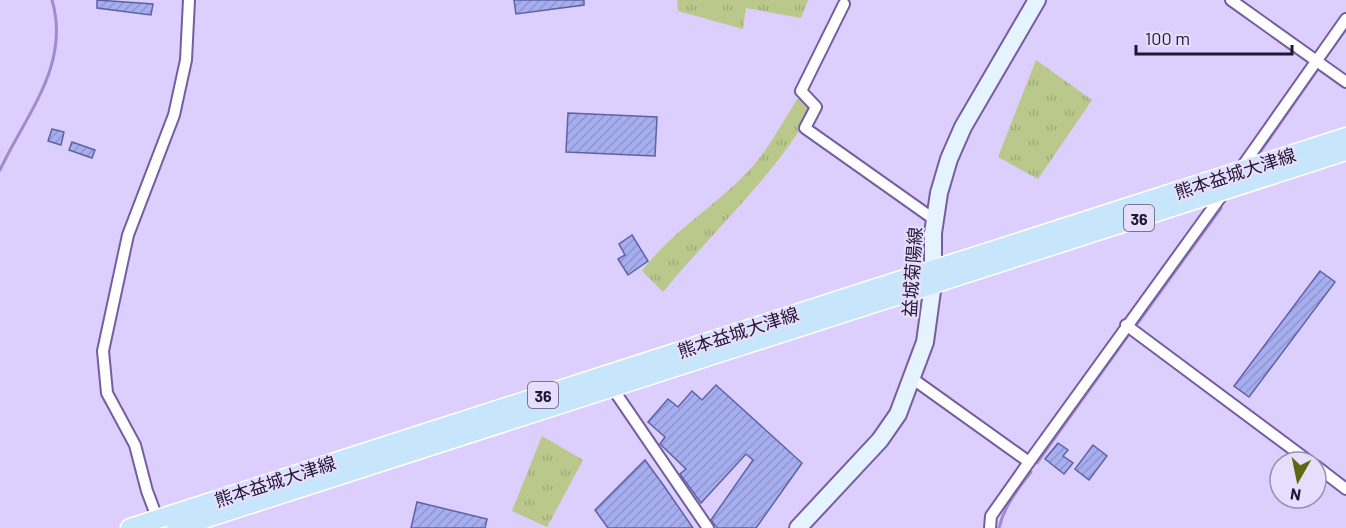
<svg xmlns="http://www.w3.org/2000/svg" width="1346" height="528" viewBox="0 0 1346 528" font-family="Barlow,'Noto Sans JP',sans-serif">
<style>
.grass{fill:url(#grass-tufts)}
.lines{fill:none;stroke-linecap:round;stroke-linejoin:round}
.stream{stroke:#a18ccb;stroke-width:3}
.building{fill:url(#building-hatch);stroke:#5d62a7;stroke-width:1.5}
.street-casing{stroke:#755da2;stroke-width:14}
.secondary-casing{stroke:#755da2;stroke-width:20}
.primary-casing{stroke:#fff;stroke-width:21}
.street{stroke:#fff;stroke-width:10}
.secondary{stroke:#e4f3fd;stroke-width:16}
.primary{stroke:#c8e6fb;stroke-width:18}
.labels{text-anchor:middle;dominant-baseline:central;stroke-width:4.5;stroke-linejoin:round;paint-order:stroke}
.shield{fill:#e7defe;stroke:#5c5370;stroke-width:1.5}
.shield-label{font-size:16px;font-weight:bold;fill:#211733}
.street-label{font-size:18px;fill:#211733;stroke:#e7defe}
</style>
<defs>
<pattern id="grass-tufts" width="24" height="20" patternUnits="userSpaceOnUse" patternTransform="scale(1.5)"><rect width="24" height="20" fill="#bac88c"/><path d="M3 7l-1-3M5 7V3M7 7l1-3M15 17l-1-3M17 17v-4M19 17l1-3" fill="none" stroke="#a0ab79"/></pattern>
<pattern id="building-hatch" width="6" height="6" patternUnits="userSpaceOnUse" patternTransform="scale(1.5)"><rect width="6" height="6" fill="#a6aeef"/><path d="M-1 1l2-2M0 6l6-6M5 7l2-2" fill="none" stroke="#8f95cd"/></pattern>
</defs>
<rect width="100%" height="100%" fill="#dccefd"/>
<g class="grass">
<path d="M 677,0 L 808,0 L 801,18 L 746,8 L 743,29 L 678,11 Z"/>
<path d="M 1036,60 L 1092,100 L 1038,179 L 998,157 Z"/>
<path d="M 798,98 L 812,110 C 773,178 712,232 663,292 L 642,271 C 675,227 724,202 758,160 C 773,141 785,118 798,98 Z"/>
<path d="M 542,436 L 583,460 L 547,527 L 512,511 Z"/>
</g>
<g class="lines">
<g class="stream">
<path d="M 1323,61 L 1346,29"/>
<path d="M 1261,151 L 1318,69"/>
<path d="M 0,170 C 26,114 71,65 52,0"/>
<path d="M 1137,324 L 1221,208"/>
<path d="M 1037,463 L 1130,333"/>
<path d="M 999,528 C 1004,506 1018,489 1031,472"/>
</g>
</g>
<g class="building">
<path d="M 97,0 L 153,4 L 151,15 L 97,8 Z"/>
<path d="M 514,0 L 584,0 L 584,5 L 516,14 Z"/>
<path d="M 568,113 L 657,117 L 655,156 L 566,152 Z"/>
<path d="M 52,129 L 64,132 L 61,145 L 48,141 Z"/>
<path d="M 72,142 L 95,150 L 92,158 L 69,150 Z"/>
<path d="M 632,235 L 648,261 L 628,275 L 618,259 L 625,255 L 619,244 Z"/>
<path d="M 1320,271 L 1335,282 L 1249,397 L 1234,386 Z"/>
<path d="M 716,385 L 802,463 L 756,528 L 717,528 L 711,520 L 753,460 L 746,454 L 701,503 L 680,474 L 686,469 L 660,444 L 665,437 L 648,422 L 668,399 L 678,407 L 692,391 L 702,400 Z"/>
<path d="M 1058,443 L 1068,450 L 1063,456 L 1073,463 L 1064,474 L 1045,459 Z"/>
<path d="M 1093,445 L 1107,456 L 1089,480 L 1075,469 Z"/>
<path d="M 645,460 L 664,486 L 693,528 L 608,528 L 595,510 Z"/>
<path d="M 417,502 L 487,519 L 485,528 L 411,528 Z"/>
</g>
<g class="lines">
<defs>
<g id="street">
<path d="M 1231,0 L 1346,82"/>
<path d="M 844,4 L 801,91 L 816,107 L 805,128 L 935,220"/>
<path d="M 1239,171 L 1346,19"/>
<path d="M 1126,325 L 1310,462"/>
<path d="M 913,379 L 1029,462"/>
<path d="M 611,386 L 708,528"/>
<path d="M 1316,466 L 1346,489"/>
<path d="M 161,528 L 147,491 L 135,445 L 107,393 L 103,351 L 128,235 L 174,115 L 186,60 L 189,0"/>
<path d="M 990,528 L 991,516 L 1029,462 L 1225,191"/>
</g>
<path id="secondary" d="M 798,528 L 880,440 L 898,414 L 925,342 L 933,284 L 933,233 L 939,193 L 949,159 L 963,127 L 1037,0"/>
<g id="primary">
<path d="M 130,528 L 1346,137"/>
<path d="M 176,528 L 1346,151"/>
</g>
</defs>
<use href="#street" class="street-casing"/>
<use href="#secondary" class="secondary-casing"/>
<use href="#primary" class="primary-casing"/>
<use href="#street" class="street"/>
<use href="#secondary" class="secondary"/>
<use href="#primary" class="primary"/>
</g>
<g class="labels">
<g class="shield">
<rect x="1124" y="205" width="30" height="26" rx="4.5"/>
<rect x="528" y="382" width="30" height="26" rx="4.5"/>
</g>
<g class="shield-label">
<text x="1139" y="218">36</text>
<text x="543" y="395">36</text>
</g>
<g class="street-label">
<text transform="translate(1235 173) rotate(-18)">熊本益城大津線</text>
<text transform="translate(912 272) rotate(-86)">益城菊陽線</text>
<text transform="translate(738 332) rotate(-18)">熊本益城大津線</text>
<text transform="translate(275 481) rotate(-18)">熊本益城大津線</text>
</g>
</g>
<g transform="translate(1298 480) rotate(189)"><circle r="28" fill="#e7defe" stroke="#988ead" stroke-width="1.5"/>
<path d="M0-4.5L10 22L0 15L-10 22Z" fill="#5b6912"/>
<text y="-9" font-size="16" font-weight="bold" text-anchor="middle" fill="#211733">N</text>
</g>
<path d="M1136 45v9h156v-9" fill="none" stroke="#211733" stroke-width="3"/>
<text x="1145" y="45" font-size="18" fill="#211733" stroke="#e7defe" stroke-width="4.5" paint-order="stroke">100 m</text>
</svg>
